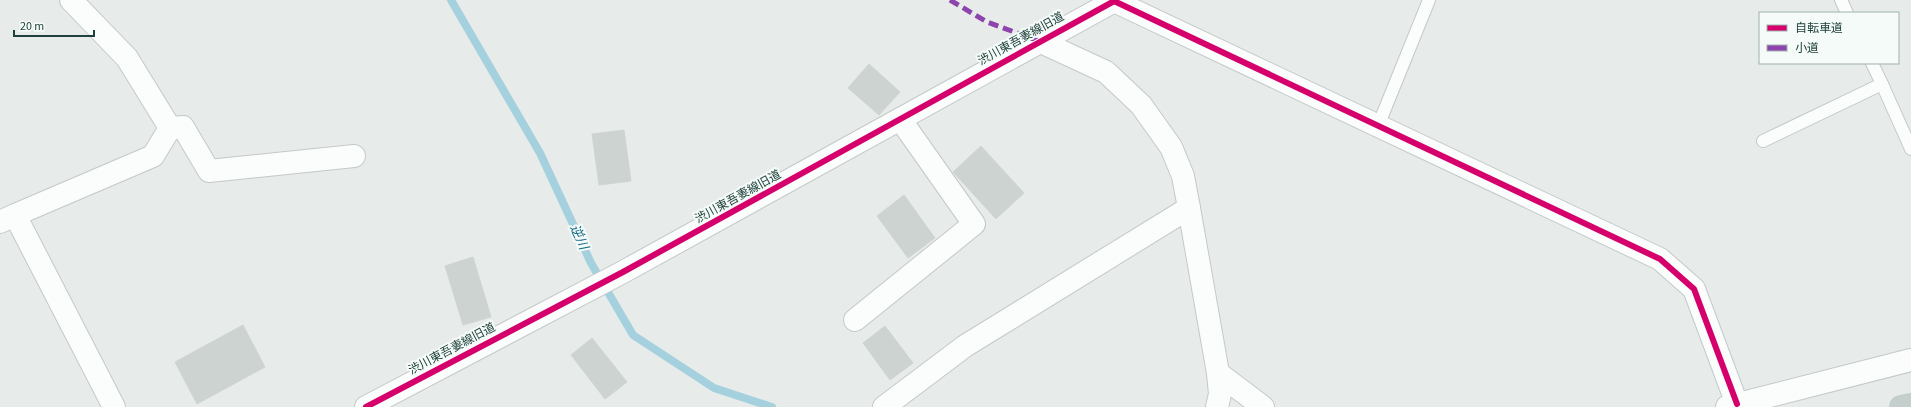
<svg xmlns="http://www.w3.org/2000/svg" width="1911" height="407" viewBox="0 0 1911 407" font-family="'Source Sans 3','Noto Sans JP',sans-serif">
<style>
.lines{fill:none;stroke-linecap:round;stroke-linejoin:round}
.stream{stroke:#a4d1dd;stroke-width:8}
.building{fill:#cdd3d1;stroke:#cfd5d3}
.service-casing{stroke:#c4c9c7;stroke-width:14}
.minor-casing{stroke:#c4c9c7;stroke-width:24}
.tertiary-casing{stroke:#c4c9c7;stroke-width:24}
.trunk-casing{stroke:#c1cbc9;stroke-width:24}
.service{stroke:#fbfcfc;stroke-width:12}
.minor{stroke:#fbfcfc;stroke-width:22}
.tertiary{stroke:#fbfcfc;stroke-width:22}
.trunk{stroke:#c4cecc;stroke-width:22}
.quiet{stroke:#8e44ad;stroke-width:5;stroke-dasharray:10 5;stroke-linecap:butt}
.cycleway-casing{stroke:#f5fbf8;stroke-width:8}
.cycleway{stroke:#d6006c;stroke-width:6}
.labels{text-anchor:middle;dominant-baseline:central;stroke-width:4;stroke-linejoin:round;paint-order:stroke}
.street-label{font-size:12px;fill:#21423c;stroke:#f5fbf8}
.water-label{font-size:13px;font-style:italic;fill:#156a85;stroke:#f5fbf8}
</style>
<rect width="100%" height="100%" fill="#e7ecea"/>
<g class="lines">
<path class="stream" d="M 451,0 L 540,153 L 591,263 L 633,335 L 714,388 L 772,407"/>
</g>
<g class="building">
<path d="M 869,64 L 900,92 L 879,115 L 848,88 Z"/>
<path d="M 624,130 L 631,181 L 599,185 L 592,134 Z"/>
<path d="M 981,146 L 1024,193 L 996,219 L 953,172 Z"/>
<path d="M 904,195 L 935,238 L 908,258 L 877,216 Z"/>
<path d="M 473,257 L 491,317 L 463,325 L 445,266 Z"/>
<path d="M 243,325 L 265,367 L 197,404 L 175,362 Z"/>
<path d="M 885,326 L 913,363 L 890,380 L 863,343 Z"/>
<path d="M 592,338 L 627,382 L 605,399 L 571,355 Z"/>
</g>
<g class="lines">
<defs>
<g id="service">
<path d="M 1841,0 L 1847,13"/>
<path d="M 1872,63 L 1882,84"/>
<path d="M 1378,126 L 1429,0"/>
<path d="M 1763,141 L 1882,84 L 1911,149"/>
</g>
<g id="minor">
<path d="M 1114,1 L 1660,259 L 1694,289 L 1737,404"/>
<path d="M 1039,41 L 1106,72 L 1141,105 L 1171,147 L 1183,176 L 1189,208 L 1218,373 L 1220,394 L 1217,407"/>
<path d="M 170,128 L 183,127 L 209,171 L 354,156"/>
<path d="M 15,215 L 153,156 L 170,128 L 127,58 L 71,0"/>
<path d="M 0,222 L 15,215 L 114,407"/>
<path d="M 855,320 L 974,224 L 900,119"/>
<path d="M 1218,373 L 1263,407"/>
<path d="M 884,407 L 965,346 L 1189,208"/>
<path d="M 1727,407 L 1911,360"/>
</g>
<path id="tertiary" d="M 366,407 L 623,272 L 1116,0"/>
<path id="trunk" d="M 1901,407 L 1911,405"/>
</defs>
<use href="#service" class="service-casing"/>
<use href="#minor" class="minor-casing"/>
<use href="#tertiary" class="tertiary-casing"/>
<use href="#trunk" class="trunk-casing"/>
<use href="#service" class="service"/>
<use href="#minor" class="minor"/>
<use href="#tertiary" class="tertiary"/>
<use href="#trunk" class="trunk"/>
<path class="quiet" d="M 950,0 L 987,22 L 1039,41"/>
<defs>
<g id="cycleway">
<path d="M 1114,1 L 1660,259 L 1694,289 L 1737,404"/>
<path d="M 366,407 L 623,272 L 1116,0"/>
</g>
</defs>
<use href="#cycleway" class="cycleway-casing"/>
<use href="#cycleway" class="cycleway"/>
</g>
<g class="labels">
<g class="street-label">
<text transform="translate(1021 39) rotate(-29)">渋川東吾妻線旧道</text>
<text transform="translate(738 197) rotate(-29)">渋川東吾妻線旧道</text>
<text transform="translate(452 349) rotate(-28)">渋川東吾妻線旧道</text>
</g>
<g class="water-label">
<text transform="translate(579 237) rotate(65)">逆川</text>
</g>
</g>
<rect x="1759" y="12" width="140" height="52" fill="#f5fbf8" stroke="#a0b1ad"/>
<rect x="1767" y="25" width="20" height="6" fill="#d6006c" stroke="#a0b1ad"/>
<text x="1795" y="32" font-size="12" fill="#21423c">自転車道</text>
<rect x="1767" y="45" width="20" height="6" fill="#8e44ad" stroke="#a0b1ad"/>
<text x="1795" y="52" font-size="12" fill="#21423c">小道</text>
<path d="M14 30v6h80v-6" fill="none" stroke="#21423c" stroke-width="2"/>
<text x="20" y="30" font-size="12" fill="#21423c" stroke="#f5fbf8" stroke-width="3" paint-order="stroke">20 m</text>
</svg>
